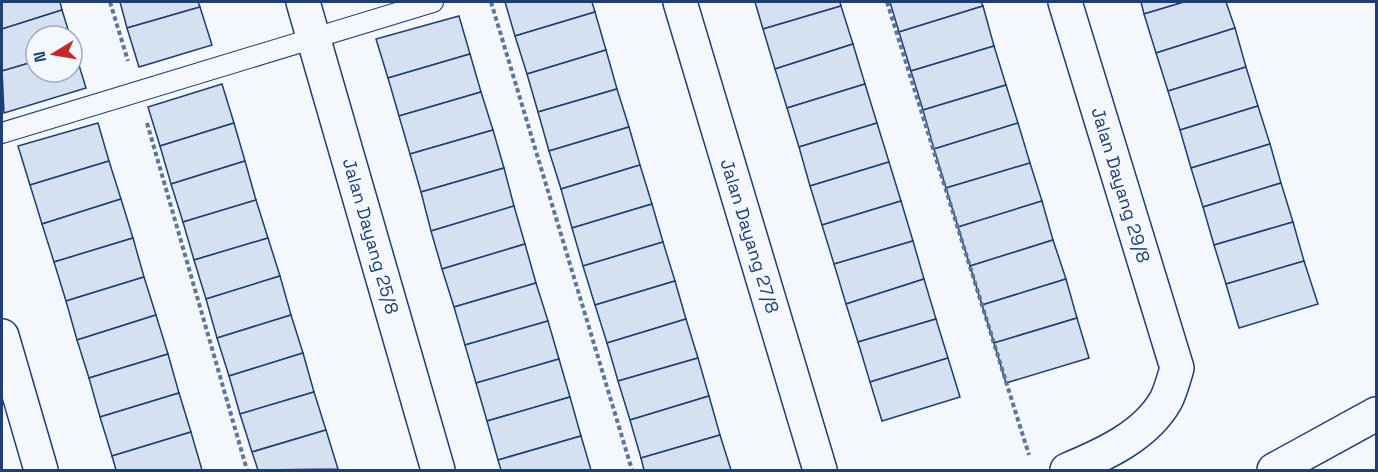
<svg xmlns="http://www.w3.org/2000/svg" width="1378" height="472" viewBox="0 0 1378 472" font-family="'Space Grotesk',sans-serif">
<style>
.building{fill:#d5e0f0;stroke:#1d3f73;stroke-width:1.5}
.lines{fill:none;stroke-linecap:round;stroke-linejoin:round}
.service-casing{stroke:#1d3f73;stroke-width:22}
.minor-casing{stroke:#1d3f73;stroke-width:36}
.tertiary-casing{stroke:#1d3f73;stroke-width:36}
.path{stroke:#5e769c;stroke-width:4;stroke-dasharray:4.5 3;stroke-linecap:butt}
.service{stroke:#f4f7fb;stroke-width:20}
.minor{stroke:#f4f7fb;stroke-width:33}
.tertiary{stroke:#f4f7fb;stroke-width:33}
.labels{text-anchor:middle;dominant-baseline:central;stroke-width:4.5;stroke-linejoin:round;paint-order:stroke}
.street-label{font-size:18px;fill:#1d3f73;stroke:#f4f7fb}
</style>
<rect width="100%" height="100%" fill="#f4f7fb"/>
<g class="building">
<path d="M 2,2 L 60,2 L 62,10 L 2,29 Z"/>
<path d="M 120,2 L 198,2 L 200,7 L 127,28 Z"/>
<path d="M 505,2 L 592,2 L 595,12 L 515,36 Z"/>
<path d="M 755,2 L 840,2 L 841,6 L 763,29 Z"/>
<path d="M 890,2 L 981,2 L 983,6 L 899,32 Z"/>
<path d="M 1141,2 L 1184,2 L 1144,14 Z"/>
<path d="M 1184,2 L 1226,2 L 1235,28 L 1156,53 L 1144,14 Z"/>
<path d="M 841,6 L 853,44 L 775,69 L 763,29 Z"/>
<path d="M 983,6 L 994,46 L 911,71 L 899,32 Z"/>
<path d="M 200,7 L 212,45 L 139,67 L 127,28 Z"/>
<path d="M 62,10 L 70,36 L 36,36 L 36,61 L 2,71 L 2,29 Z"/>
<path d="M 595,12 L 606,50 L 527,74 L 515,36 Z"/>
<path d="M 459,16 L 470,54 L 388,78 L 376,39 Z"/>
<path d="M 1235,28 L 1246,67 L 1168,91 L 1156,53 Z"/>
<path d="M 853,44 L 865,84 L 787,108 L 775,69 Z"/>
<path d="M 994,46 L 1006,85 L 923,110 L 911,71 Z"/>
<path d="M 74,49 L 86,88 L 4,113 L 2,71 L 36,61 L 36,72 L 72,72 L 72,50 Z"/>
<path d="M 606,50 L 617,89 L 538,112 L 527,74 Z"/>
<path d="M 470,54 L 481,92 L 399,116 L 388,78 Z"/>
<path d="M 1246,67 L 1258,106 L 1180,130 L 1168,91 Z"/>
<path d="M 222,84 L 234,123 L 160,146 L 148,107 Z"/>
<path d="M 865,84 L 877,123 L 799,147 L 787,108 Z"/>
<path d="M 1006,85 L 1018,123 L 934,149 L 923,110 Z"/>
<path d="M 617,89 L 629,127 L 549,151 L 538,112 Z"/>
<path d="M 481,92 L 493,130 L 410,154 L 399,116 Z"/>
<path d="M 1258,106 L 1270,144 L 1191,168 L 1180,130 Z"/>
<path d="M 98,123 L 109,161 L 30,185 L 18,146 Z"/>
<path d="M 234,123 L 245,161 L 171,184 L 160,146 Z"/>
<path d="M 877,123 L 889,162 L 810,186 L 799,147 Z"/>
<path d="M 1018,123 L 1030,163 L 946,188 L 934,149 Z"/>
<path d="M 629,127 L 640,165 L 561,189 L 549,151 Z"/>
<path d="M 493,130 L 504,168 L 421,192 L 410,154 Z"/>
<path d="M 1270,144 L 1281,183 L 1203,207 L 1191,168 Z"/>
<path d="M 109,161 L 121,199 L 42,224 L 30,185 Z"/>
<path d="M 245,161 L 256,200 L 183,222 L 171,184 Z"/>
<path d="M 889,162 L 901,201 L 822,225 L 810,186 Z"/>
<path d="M 1030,163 L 1042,201 L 958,227 L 946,188 Z"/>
<path d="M 640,165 L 652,204 L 572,228 L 561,189 Z"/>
<path d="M 504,168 L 514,206 L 431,231 L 421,192 Z"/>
<path d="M 1281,183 L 1293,222 L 1214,245 L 1203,207 Z"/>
<path d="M 121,199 L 133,238 L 54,262 L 42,224 Z"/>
<path d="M 256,200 L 268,238 L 194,260 L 183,222 Z"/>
<path d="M 901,201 L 913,241 L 834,264 L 822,225 Z"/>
<path d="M 1042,201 L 1053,240 L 970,266 L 958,227 Z"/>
<path d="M 652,204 L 663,242 L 583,266 L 572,228 Z"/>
<path d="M 514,206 L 525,244 L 442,269 L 431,231 Z"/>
<path d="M 1293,222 L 1304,261 L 1226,284 L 1214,245 Z"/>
<path d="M 133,238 L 144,277 L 66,301 L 54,262 Z"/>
<path d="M 268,238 L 280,276 L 206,299 L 194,260 Z"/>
<path d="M 1053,240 L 1066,279 L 982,305 L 970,266 Z"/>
<path d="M 913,241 L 924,279 L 846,304 L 834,264 Z"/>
<path d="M 663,242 L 675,281 L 595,305 L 583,266 Z"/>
<path d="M 525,244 L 536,283 L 454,307 L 442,269 Z"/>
<path d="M 1304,261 L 1318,304 L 1239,328 L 1226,284 Z"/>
<path d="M 280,276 L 291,315 L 217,338 L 206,299 Z"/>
<path d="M 144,277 L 156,315 L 77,340 L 66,301 Z"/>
<path d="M 924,279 L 936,319 L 858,342 L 846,304 Z"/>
<path d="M 1066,279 L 1077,318 L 994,343 L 982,305 Z"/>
<path d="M 675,281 L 686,319 L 607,343 L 595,305 Z"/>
<path d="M 536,283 L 548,321 L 465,345 L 454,307 Z"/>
<path d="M 156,315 L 168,354 L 89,378 L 77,340 Z"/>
<path d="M 291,315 L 303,353 L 229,376 L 217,338 Z"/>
<path d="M 1077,318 L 1089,358 L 1006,383 L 994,343 Z"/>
<path d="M 686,319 L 698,358 L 618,381 L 607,343 Z"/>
<path d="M 936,319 L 948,358 L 870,382 L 858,342 Z"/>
<path d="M 548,321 L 559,359 L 476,383 L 465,345 Z"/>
<path d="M 303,353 L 314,392 L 240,414 L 229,376 Z"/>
<path d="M 168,354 L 179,393 L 100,417 L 89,378 Z"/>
<path d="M 698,358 L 709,396 L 630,420 L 618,381 Z"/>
<path d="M 948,358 L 960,397 L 882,421 L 870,382 Z"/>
<path d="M 559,359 L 570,397 L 487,421 L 476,383 Z"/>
<path d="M 314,392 L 326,430 L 252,452 L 240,414 Z"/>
<path d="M 179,393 L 191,432 L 112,456 L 100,417 Z"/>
<path d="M 709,396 L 720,435 L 641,458 L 630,420 Z"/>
<path d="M 570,397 L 581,436 L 498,460 L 487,421 Z"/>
<path d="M 326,430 L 338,469 L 258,470 L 252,452 Z"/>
<path d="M 191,432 L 202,470 L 116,470 L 112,456 Z"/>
<path d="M 720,435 L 731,470 L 644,470 L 641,458 Z"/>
<path d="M 581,436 L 591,470 L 501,470 L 498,460 Z"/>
</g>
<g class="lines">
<defs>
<path id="service" d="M 2,133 L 433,2"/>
<g id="minor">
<path d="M 303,2 L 438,470"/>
<path d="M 680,2 L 820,470"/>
<path d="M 1065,2 L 1177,368 C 1174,378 1171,390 1166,400 C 1146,436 1103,455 1067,470"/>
<path d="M 2,336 L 41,470"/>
</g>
<path id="tertiary" d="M 1274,470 L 1376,414"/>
</defs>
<use href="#service" class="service-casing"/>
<use href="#minor" class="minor-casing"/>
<use href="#tertiary" class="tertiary-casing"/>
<g class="path">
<path d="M 110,2 L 128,61"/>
<path d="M 491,2 L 632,470"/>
<path d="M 887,2 L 1029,455"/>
<path d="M 147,123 L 247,470"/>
</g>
<use href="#service" class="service"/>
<use href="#minor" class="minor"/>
<use href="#tertiary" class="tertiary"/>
</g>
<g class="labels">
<g class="street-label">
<text transform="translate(1121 185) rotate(73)">Jalan Dayang 29/8</text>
<text transform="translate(371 236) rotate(74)">Jalan Dayang 25/8</text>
<text transform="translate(750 236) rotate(73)">Jalan Dayang 27/8</text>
</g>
</g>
<rect width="1378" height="472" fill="none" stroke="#1d3f73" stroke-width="6"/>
<g transform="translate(54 54) rotate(259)"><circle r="28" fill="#f4f7fb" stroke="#9eadc5" stroke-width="1.5"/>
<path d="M0-4.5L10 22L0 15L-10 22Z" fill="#c62828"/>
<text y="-9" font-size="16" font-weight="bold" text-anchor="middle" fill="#1d3f73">N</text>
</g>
</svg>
